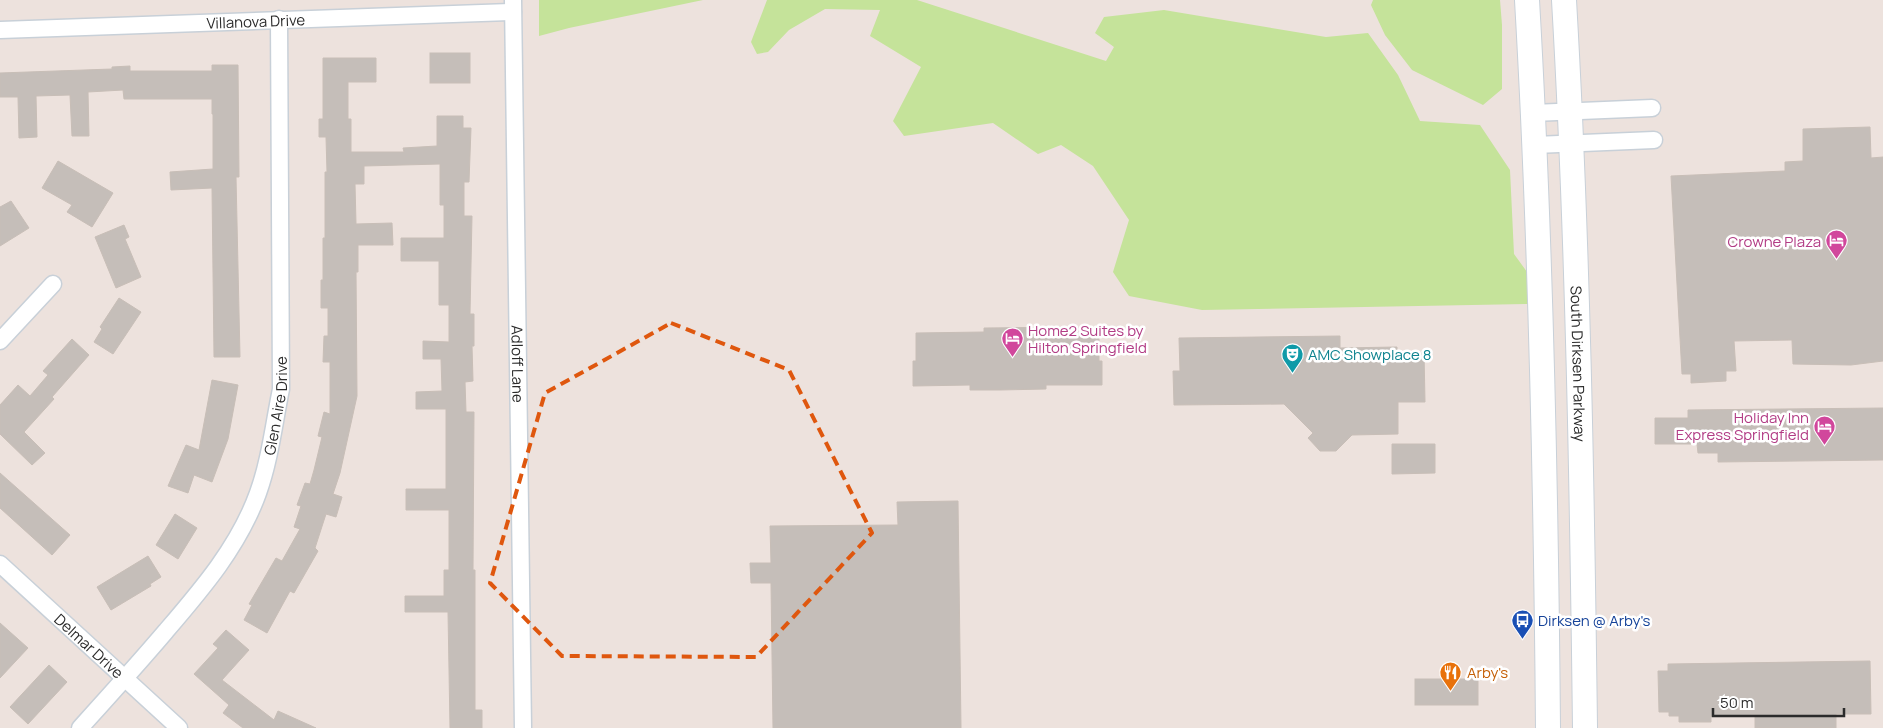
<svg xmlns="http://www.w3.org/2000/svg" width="1883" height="728" viewBox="0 0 1883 728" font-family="Manrope,sans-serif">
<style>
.green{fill:#c5e39a}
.building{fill:#c5beb9;stroke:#c8beb7}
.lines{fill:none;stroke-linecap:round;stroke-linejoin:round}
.street-casing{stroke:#c8d0d8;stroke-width:19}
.secondary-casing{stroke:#c8d0d8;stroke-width:26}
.street{stroke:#fff;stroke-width:16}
.secondary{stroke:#fff;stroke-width:24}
.marked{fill:none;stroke:#df570e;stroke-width:4;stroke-dasharray:10 6;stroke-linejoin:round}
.labels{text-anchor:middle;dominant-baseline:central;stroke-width:5;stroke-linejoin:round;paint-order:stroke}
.street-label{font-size:15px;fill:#2b2b2b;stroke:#fff}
.hotel-label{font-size:15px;fill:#b23c85;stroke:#fff;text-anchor:end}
.culture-label{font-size:15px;fill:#0d838f;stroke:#fff;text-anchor:start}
.transit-label{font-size:15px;fill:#164399;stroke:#fff;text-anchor:start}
.food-label{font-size:15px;fill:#c56008;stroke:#fff;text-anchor:start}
</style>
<rect width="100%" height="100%" fill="#ede2dd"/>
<g class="green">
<path d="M 539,0 L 703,0 L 569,28 L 539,36 Z"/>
<path d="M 767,0 L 917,0 L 1106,61 L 1114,47 L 1095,33 L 1104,17 L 1164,10 L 1326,37 L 1368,33 L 1398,75 L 1420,121 L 1480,125 L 1510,170 L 1514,254 L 1527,272 L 1528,304 L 1202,310 L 1129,296 L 1113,272 L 1129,220 L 1093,166 L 1061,145 L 1038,154 L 993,123 L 904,136 L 893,121 L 921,67 L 870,36 L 880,10 L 825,9 L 789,30 L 768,52 L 757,54 L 751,42 Z"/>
<path d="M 1373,0 L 1500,0 L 1502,25 L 1502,89 L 1483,105 L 1412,70 L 1385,35 L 1371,5 Z"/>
</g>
<g class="building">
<rect x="430" y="53" width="40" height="30"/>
<path d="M 323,58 L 376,58 L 376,82 L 348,82 L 348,119 L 351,119 L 351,152 L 404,152 L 403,148 L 437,146 L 437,116 L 463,116 L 463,128 L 471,128 L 469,182 L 464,182 L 464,216 L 472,216 L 470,314 L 474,314 L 474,346 L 472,346 L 473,381 L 465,382 L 466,412 L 474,412 L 473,570 L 475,570 L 475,710 L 482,710 L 482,728 L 450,728 L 448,612 L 405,612 L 405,596 L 444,596 L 444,570 L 449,570 L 449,510 L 406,510 L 406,489 L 446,489 L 446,409 L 416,409 L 416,392 L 442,391 L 441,359 L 423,359 L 423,341 L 449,342 L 449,305 L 439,305 L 439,261 L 401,261 L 401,238 L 444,238 L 444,205 L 440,205 L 440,164 L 364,166 L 364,184 L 355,184 L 356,224 L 392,223 L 393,245 L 358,245 L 358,272 L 356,272 L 357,396 L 340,473 L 333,494 L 342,497 L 336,517 L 326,514 L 315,548 L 318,551 L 294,593 L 290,591 L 267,633 L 244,620 L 252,605 L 249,604 L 276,558 L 282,561 L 300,529 L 294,527 L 301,506 L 297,505 L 305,483 L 310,484 L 314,470 L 322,437 L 318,436 L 324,412 L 330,414 L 330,362 L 323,362 L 324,336 L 328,336 L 328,308 L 321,308 L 321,280 L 323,280 L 323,238 L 325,238 L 325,172 L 327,172 L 326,137 L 319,137 L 319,119 L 323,119 Z"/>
<path d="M 212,65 L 238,65 L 239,177 L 236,177 L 240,357 L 214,357 L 212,188 L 171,190 L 170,172 L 213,169 L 213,114 L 212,114 L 212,99 L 124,99 L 123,90 L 88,92 L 89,136 L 72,136 L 70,95 L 36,96 L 37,137 L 19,138 L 18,97 L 0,97 L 0,73 L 112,69 L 112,67 L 130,66 L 130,71 L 212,71 Z"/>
<path d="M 1870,127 L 1871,158 L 1883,157 L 1883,361 L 1851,365 L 1793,364 L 1792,340 L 1734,341 L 1736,371 L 1726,371 L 1726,381 L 1691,383 L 1691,374 L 1682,374 L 1671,176 L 1785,171 L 1785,162 L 1803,161 L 1803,129 Z"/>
<path d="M 58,161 L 113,193 L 92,227 L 67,212 L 72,205 L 42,188 Z"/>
<path d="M 11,201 L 29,228 L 0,246 L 0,207 Z"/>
<path d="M 124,225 L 129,237 L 125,239 L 141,277 L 116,288 L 95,237 Z"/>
<path d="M 119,298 L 141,312 L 113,354 L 94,342 L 102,329 L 100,327 Z"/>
<path d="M 1078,327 L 1078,332 L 1099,332 L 1099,361 L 1102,361 L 1102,385 L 1046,385 L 1046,389 L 1000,390 L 970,390 L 970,385 L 913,386 L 913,361 L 916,361 L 916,333 L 984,332 L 984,328 Z"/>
<path d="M 1340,336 L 1340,348 L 1397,347 L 1397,354 L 1424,353 L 1425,402 L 1398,402 L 1398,434 L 1352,435 L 1336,451 L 1320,451 L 1308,438 L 1313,433 L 1284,404 L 1174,405 L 1173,371 L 1180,371 L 1179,338 Z"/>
<path d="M 72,339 L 89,355 L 52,397 L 54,399 L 24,432 L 45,453 L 32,465 L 0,434 L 0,405 L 18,385 L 30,396 L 48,375 L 43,371 Z"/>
<path d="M 212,380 L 238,385 L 228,439 L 212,482 L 194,475 L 188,493 L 168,486 L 186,445 L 199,450 Z"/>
<path d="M 1883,408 L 1883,460 L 1718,462 L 1718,453 L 1698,453 L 1697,444 L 1655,444 L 1655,418 L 1688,418 L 1688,410 Z"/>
<path d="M 1392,444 L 1435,444 L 1435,473 L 1392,474 Z"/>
<path d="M 0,473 L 70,535 L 52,555 L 0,508 Z"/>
<path d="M 958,501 L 961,728 L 773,728 L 771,583 L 751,583 L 750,563 L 771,563 L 770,526 L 898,525 L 897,502 Z"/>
<path d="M 175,514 L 197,528 L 178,559 L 156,545 Z"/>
<path d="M 148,556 L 161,577 L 150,584 L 151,586 L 111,610 L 97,587 Z"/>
<path d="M 0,623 L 28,648 L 0,678 Z"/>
<path d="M 226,630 L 249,650 L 222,680 L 274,720 L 278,711 L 316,728 L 243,728 L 223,713 L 229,705 L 194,674 L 218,648 L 213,644 Z"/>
<path d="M 1870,661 L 1871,714 L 1836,714 L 1836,728 L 1755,728 L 1755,715 L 1711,716 L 1711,722 L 1679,722 L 1679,716 L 1669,716 L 1669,712 L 1659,712 L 1658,671 L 1668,671 L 1668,664 Z"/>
<path d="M 49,665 L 67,682 L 28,724 L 10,707 Z"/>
<rect x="1415" y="679" width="63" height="26"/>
</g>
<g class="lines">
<defs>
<g id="street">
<path id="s1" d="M 513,0 L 523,728"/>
<path id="s2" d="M 0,30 L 513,12"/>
<path d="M 1533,113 L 1652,108"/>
<path d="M 1535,145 L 1654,140"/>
<path d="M 0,341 L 53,284"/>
<path id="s3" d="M 0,564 L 179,728"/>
<path id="s4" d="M 80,728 C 109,696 138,664 166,631 C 202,589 239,546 258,493 C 270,460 274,423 281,389 L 279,19"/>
</g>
<g id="secondary">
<path d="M 1527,0 C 1541,242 1546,485 1548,728"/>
<path id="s5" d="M 1564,0 C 1578,242 1582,485 1585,728"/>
</g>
</defs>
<use href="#street" class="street-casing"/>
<use href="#secondary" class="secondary-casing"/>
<use href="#street" class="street"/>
<use href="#secondary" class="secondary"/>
</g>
<path class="marked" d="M 671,323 L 789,370 L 872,533 L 756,657 L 562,656 L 490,583 L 545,393 Z"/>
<defs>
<symbol id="hotel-pin" viewBox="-11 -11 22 30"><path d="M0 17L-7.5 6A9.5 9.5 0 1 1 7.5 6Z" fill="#d1479c" stroke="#fff"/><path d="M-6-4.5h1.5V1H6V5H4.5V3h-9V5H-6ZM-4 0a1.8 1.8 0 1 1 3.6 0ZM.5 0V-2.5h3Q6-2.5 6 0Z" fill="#fff"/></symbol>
<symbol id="theatre-pin" viewBox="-11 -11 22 30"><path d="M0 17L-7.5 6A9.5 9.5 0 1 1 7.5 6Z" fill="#0f9aa8" stroke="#fff"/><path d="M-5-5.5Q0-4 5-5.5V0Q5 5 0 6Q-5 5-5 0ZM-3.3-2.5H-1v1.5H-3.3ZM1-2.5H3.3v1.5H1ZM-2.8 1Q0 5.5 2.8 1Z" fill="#fff"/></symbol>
<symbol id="bus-pin" viewBox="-11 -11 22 30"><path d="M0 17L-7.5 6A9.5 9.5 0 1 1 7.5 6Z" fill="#1a4fb4" stroke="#fff"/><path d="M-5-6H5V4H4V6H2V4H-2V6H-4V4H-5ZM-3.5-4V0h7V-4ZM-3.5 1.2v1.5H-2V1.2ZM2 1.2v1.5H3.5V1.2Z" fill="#fff"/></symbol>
<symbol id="restaurant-pin" viewBox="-11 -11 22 30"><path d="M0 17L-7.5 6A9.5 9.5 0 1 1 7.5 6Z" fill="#e8710a" stroke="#fff"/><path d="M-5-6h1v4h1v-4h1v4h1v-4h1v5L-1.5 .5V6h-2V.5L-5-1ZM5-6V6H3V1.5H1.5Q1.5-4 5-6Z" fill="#fff"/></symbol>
</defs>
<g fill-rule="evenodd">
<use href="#hotel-pin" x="1824" y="228" width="25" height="34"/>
<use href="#hotel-pin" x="1000" y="326" width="25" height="34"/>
<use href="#theatre-pin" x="1280" y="342" width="25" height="34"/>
<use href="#hotel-pin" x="1812" y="414" width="25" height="34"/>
<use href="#bus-pin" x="1510" y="608" width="25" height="34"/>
<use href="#restaurant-pin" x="1438" y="660" width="25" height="34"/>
</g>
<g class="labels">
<g class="street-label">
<text stroke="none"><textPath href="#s2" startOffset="256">Villanova Drive</textPath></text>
<text stroke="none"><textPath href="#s1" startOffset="364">Adloff Lane</textPath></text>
<text stroke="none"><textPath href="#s5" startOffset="364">South Dirksen Parkway</textPath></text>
<text stroke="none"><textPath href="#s4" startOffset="386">Glen Aire Drive</textPath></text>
<text stroke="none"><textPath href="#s3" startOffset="121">Delmar Drive</textPath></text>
</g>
<g class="hotel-label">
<text x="1821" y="241">Crowne Plaza</text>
<text x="1028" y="330" text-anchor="start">Home2 Suites by<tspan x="1028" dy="17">Hilton Springfield</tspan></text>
<text x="1809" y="417">Holiday Inn<tspan x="1809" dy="17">Express Springfield</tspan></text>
</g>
<g class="culture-label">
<text x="1308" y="354">AMC Showplace 8</text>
</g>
<g class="transit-label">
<text x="1538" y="620">Dirksen @ Arby's</text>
</g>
<g class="food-label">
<text x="1467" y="672">Arby's</text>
</g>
</g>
<path d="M1713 708v8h131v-8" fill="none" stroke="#2b2b2b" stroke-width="2.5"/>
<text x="1720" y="708" font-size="15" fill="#2b2b2b" stroke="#ffffff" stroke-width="4" paint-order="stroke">50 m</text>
</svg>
